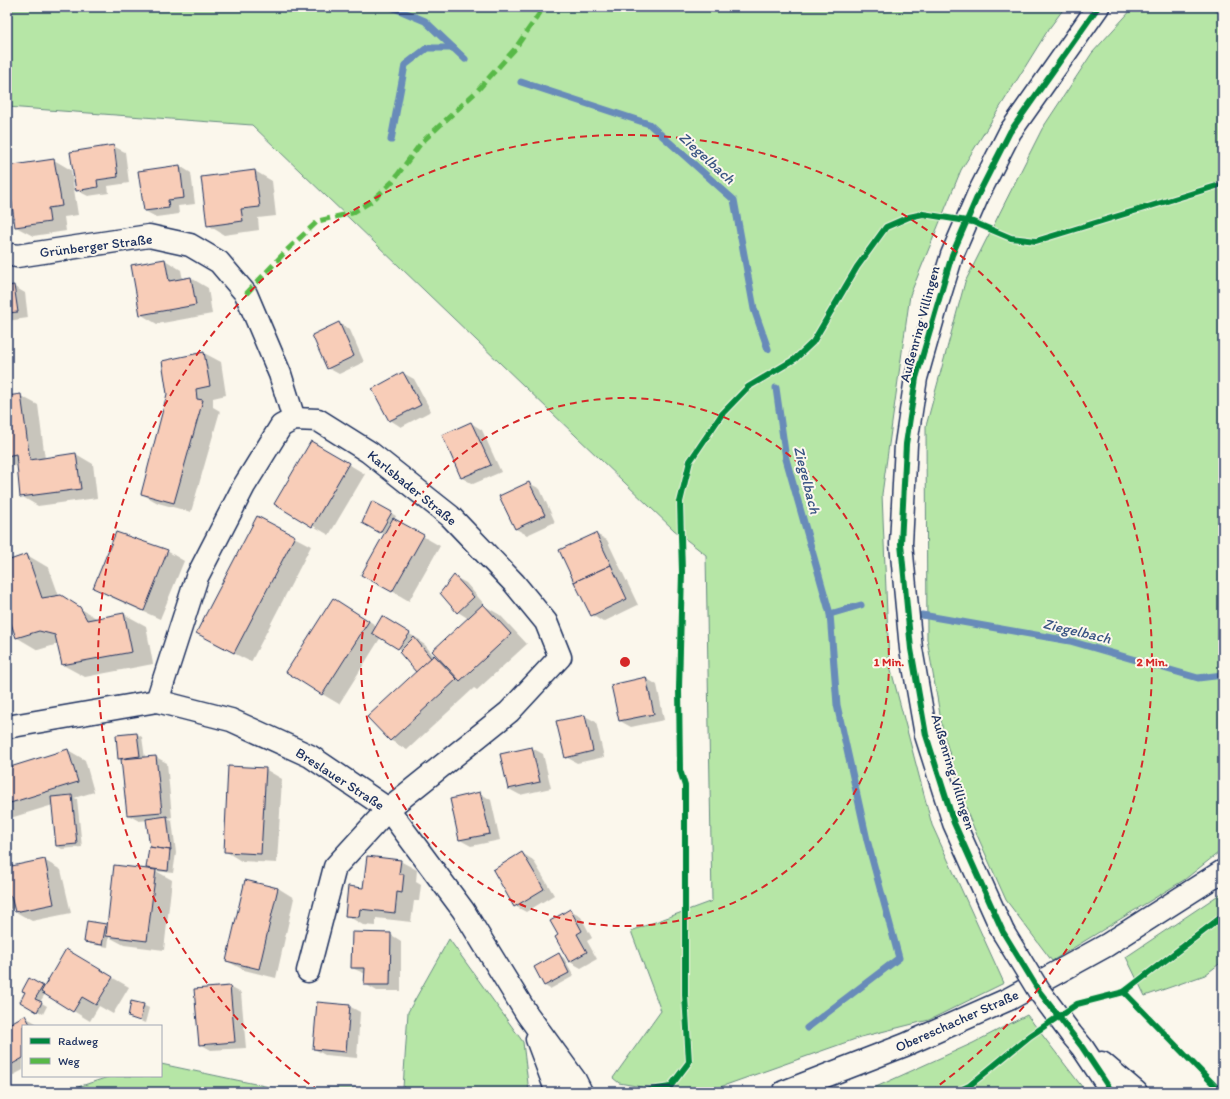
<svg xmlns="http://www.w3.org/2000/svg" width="1230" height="1099" viewBox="0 0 1230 1099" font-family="Itim,sans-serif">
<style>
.green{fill:#b6e6a6;stroke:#688a82}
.shadow{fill:#0003}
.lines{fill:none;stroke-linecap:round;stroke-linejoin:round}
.stream{stroke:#678bb9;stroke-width:7}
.building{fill:#f8cdb8;stroke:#1b2f5e}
.minor-casing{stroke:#1b2f5e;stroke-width:25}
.tertiary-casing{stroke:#1b2f5e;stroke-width:25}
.secondary-casing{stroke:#1b2f5e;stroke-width:25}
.minor{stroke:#fbf7ec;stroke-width:22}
.tertiary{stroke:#fbf7ec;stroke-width:22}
.secondary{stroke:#fbf7ec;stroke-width:22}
.tertiary-bridge-casing{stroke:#1b2f5e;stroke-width:25;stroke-linecap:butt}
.tertiary-bridge{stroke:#fbf7ec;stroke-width:22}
.quiet{stroke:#58b947;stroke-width:5;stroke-dasharray:10 5;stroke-linecap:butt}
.cycleway-casing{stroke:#fbf7ec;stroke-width:8}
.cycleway{stroke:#00873e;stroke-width:6}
.ring{fill:none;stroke:#d62828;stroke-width:2;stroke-dasharray:7 5}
.labels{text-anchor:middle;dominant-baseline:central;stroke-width:4;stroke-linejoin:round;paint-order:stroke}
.street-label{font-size:14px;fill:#1b2f5e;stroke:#fbf7ec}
.water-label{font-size:15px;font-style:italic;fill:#3a5584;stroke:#fbf7ec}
.centre{fill:#d62828;stroke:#fbf7ec;stroke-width:2}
.ring-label{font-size:12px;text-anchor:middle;font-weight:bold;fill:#d62828;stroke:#fbf7ec;stroke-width:4;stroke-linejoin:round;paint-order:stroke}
</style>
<rect width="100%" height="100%" fill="#fbf7ec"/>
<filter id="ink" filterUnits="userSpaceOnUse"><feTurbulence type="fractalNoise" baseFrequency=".025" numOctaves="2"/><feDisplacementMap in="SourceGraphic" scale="8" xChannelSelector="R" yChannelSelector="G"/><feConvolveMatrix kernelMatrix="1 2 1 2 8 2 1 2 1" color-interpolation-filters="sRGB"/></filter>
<g filter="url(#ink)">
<g class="green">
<path d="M 7,7 L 1065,7 L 1048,30 L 961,170 L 910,295 L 882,494 L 889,662 L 932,825 L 1004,983 L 929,1020 L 861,1037 L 706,1092 L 642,1092 L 642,1087 L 619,1083 L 613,1078 L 661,1011 L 631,931 L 712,901 L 706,555 L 674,530 L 252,125 L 7,107 Z"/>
<path d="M 1134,7 L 1206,7 L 1223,14 L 1223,849 L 1184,880 L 1052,961 L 1006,900 L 969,817 L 943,732 L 927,639 L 926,426 L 965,282 L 1042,129 L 1092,53 Z"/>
<path d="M 1223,892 L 1223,961 L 1205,975 L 1145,996 L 1126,957 Z"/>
<path d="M 449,939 L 523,1042 L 529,1092 L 63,1092 L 111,1076 L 161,1076 L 161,1064 L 274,1088 L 403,1088 L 408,1012 Z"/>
<path d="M 1027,1015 L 1086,1092 L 865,1092 L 973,1043 Z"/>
</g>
<g class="shadow">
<path d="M 113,146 L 125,152 L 129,183 L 108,186 L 109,193 L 88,196 L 76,190 Z"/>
<path d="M 54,160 L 71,170 L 78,215 L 64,217 L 66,231 L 33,236 L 16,227 L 7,167 Z"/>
<path d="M 180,166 L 191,173 L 195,204 L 178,206 L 179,214 L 156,217 L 145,211 Z"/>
<path d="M 255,171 L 272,181 L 276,216 L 258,218 L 259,230 L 224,235 L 208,225 L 202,178 Z"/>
<path d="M 165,260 L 181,270 L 183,280 L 191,278 L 208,288 L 212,314 L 157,324 L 140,314 Z"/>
<path d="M 13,286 L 25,293 L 28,318 L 7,321 L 7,287 Z"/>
<path d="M 339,323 L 350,330 L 364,362 L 339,374 L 328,368 Z"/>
<path d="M 204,353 L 221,362 L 226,395 L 213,398 L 213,407 L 220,411 L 191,512 L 158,503 L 142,494 L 168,394 L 163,361 Z"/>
<path d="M 403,373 L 414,379 L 431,411 L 401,427 L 390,420 Z"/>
<path d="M 21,396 L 38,405 L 45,459 L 76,454 L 93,464 L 97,498 L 38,506 L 21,496 L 18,465 L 12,466 L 7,464 L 7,397 Z"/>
<path d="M 471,423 L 482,430 L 501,472 L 473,484 L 462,478 L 443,436 Z"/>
<path d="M 311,442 L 365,474 L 329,535 L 275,504 Z"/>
<path d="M 529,483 L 540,489 L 555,522 L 527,535 L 516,529 L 501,496 Z"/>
<path d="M 373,502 L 396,516 L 394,520 L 440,546 L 409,601 L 363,574 L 385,535 L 363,522 Z"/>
<path d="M 596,534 L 607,540 L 638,605 L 603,622 L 592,615 Z"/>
<path d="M 294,537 L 311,546 L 251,662 L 214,643 Z"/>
<path d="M 167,551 L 184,561 L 160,619 L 111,597 L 94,587 Z"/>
<path d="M 27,555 L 49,568 L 59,596 L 98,619 L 124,614 L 146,626 L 153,664 L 85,677 L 63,665 L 58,644 L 38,650 L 16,637 L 7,609 L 7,562 Z"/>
<path d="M 455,577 L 466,583 L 484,604 L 483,605 L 500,615 L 527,644 L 477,690 L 474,688 L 407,750 L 390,740 L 417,672 L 402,650 L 381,637 L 339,704 L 322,694 L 350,609 L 377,626 L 382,618 L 420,640 L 419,641 L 425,645 L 434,656 L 441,660 L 469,619 L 458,612 L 441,593 Z"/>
<path d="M 646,678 L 657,685 L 664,720 L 631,727 L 620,721 Z"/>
<path d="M 585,716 L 596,722 L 604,757 L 577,763 L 566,757 Z"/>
<path d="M 137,734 L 142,737 L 145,758 L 156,757 L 167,763 L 172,817 L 168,818 L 172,820 L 176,853 L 173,873 L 156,871 L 172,880 L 164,950 L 124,945 L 109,937 L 108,947 L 90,944 L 85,941 L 105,925 L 108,927 L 152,870 L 147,867 L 151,848 L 148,820 L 139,821 L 128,815 L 123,760 L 119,758 Z"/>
<path d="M 532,748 L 543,754 L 551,788 L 520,795 L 509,789 Z"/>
<path d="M 68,750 L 85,760 L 94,792 L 74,798 L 77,799 L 82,847 L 62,849 L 57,846 L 53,805 L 7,819 L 7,769 Z"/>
<path d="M 265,769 L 282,779 L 277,863 L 241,861 L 225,851 Z"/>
<path d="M 480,793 L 491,800 L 500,840 L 471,846 L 460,840 Z"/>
<path d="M 522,853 L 533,860 L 554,895 L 526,912 L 515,906 Z"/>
<path d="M 44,860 L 61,870 L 71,913 L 32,921 L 16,912 L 15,908 L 7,910 L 7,868 Z"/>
<path d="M 400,861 L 417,870 L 416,882 L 421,885 L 419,901 L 414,901 L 411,922 L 376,918 L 376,926 L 363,925 L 346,915 L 364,889 Z"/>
<path d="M 278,888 L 294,898 L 276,978 L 244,970 L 227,961 Z"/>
<path d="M 570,911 L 581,917 L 592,938 L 587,941 L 597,959 L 581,968 L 570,962 L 556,938 L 560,936 Z"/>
<path d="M 390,934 L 401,941 L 401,991 L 377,991 L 365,984 L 366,974 L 352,968 Z"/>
<path d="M 66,951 L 129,987 L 113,1014 L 99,1006 L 90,1021 L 45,994 L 40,1002 L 47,1006 L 43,1014 L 22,1001 L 27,992 L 29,979 L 44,988 Z"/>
<path d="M 559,955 L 564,958 L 574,976 L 550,989 L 545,986 L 535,968 Z"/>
<path d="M 230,987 L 241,993 L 246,1048 L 211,1050 L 200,1044 Z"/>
<path d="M 143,1005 L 149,1008 L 145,1023 L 129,1016 Z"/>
<path d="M 349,1006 L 360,1012 L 357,1058 L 325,1055 L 314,1049 Z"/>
<path d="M 25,1017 L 36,1023 L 38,1026 L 23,1026 L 23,1070 L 8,1078 L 7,1026 Z"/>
</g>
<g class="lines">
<g class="stream">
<path d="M 392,7 L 425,21 L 465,59"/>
<path d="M 521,82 L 649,124 L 734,200 L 754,309 L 768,349"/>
<path d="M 391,140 L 405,65 L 427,48 L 453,48"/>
<path d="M 776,388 L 786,459 L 830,614 L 837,705 L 867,840 L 899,958 L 807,1028"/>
<path d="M 830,614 L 861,605"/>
<path d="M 922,615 L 1070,641 L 1198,678 L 1223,675"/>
</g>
</g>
<g class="building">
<path d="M 114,145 L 118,177 L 97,180 L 98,187 L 76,191 L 70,152 Z"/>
<path d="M 54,159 L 62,206 L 48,208 L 50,222 L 15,227 L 7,166 Z"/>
<path d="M 180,165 L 184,198 L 168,200 L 169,208 L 144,211 L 138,171 Z"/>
<path d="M 255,170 L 260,207 L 241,209 L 243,221 L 207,226 L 201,177 Z"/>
<path d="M 165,259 L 169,281 L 191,277 L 196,305 L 140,315 L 131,265 Z"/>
<path d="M 14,285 L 18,312 L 7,313 L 7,286 Z"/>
<path d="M 339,322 L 354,356 L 327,369 L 312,335 Z"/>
<path d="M 204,352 L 210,386 L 196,389 L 197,399 L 203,400 L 174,503 L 141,494 L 167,394 L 162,361 Z"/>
<path d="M 403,372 L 421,405 L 389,421 L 372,389 Z"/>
<path d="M 21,394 L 30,460 L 76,453 L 81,489 L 20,497 L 16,454 L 7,456 L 7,396 Z"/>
<path d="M 471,422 L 491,465 L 461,478 L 442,435 Z"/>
<path d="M 311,441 L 349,463 L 312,527 L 274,504 Z"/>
<path d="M 529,482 L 545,515 L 515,529 L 499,496 Z"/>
<path d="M 372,501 L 392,512 L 380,533 L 362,523 Z"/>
<path d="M 257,516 L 295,536 L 234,653 L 196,633 Z"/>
<path d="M 393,518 L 424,535 L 392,592 L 361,575 Z"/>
<path d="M 116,532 L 168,550 L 144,611 L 93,588 Z"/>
<path d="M 596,533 L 611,565 L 574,582 L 559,550 Z"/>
<path d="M 27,554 L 42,598 L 61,595 L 80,607 L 87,620 L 124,613 L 132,652 L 62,665 L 55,635 L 39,631 L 16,638 L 7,612 L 7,561 Z"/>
<path d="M 611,565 L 627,599 L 591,616 L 574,582 Z"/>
<path d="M 454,575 L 474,597 L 457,613 L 440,593 Z"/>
<path d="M 333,598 L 369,621 L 322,695 L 286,672 Z"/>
<path d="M 483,604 L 511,634 L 460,681 L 432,651 Z"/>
<path d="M 382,616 L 410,633 L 398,649 L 372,633 Z"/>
<path d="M 414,637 L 431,658 L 416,672 L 399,652 Z"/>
<path d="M 434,655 L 457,679 L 390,741 L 367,717 Z"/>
<path d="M 646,677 L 654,714 L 619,721 L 611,685 Z"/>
<path d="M 585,715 L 593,751 L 565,758 L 556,721 Z"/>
<path d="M 137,733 L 140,756 L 118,759 L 116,735 Z"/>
<path d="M 532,747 L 540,782 L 508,789 L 500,754 Z"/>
<path d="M 68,749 L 78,782 L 7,804 L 7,768 Z"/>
<path d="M 156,756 L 162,812 L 127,815 L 121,759 Z"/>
<path d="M 228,766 L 266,768 L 261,854 L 224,852 Z"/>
<path d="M 480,792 L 490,834 L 459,840 L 450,799 Z"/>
<path d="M 72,795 L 77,844 L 56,846 L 51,797 Z"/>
<path d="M 167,816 L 171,850 L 150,847 L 146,819 Z"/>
<path d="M 149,847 L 170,850 L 168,871 L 146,868 Z"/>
<path d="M 522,852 L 544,889 L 514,907 L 493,870 Z"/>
<path d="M 367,856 L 401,860 L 399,874 L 404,874 L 402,893 L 397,892 L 395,913 L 360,909 L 359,917 L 345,916 L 348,886 L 363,888 Z"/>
<path d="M 45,859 L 54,904 L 15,912 L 11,896 L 7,897 L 7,867 Z"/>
<path d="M 114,865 L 156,870 L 147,941 L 106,936 Z"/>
<path d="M 245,880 L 278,888 L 259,969 L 226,961 Z"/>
<path d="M 570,909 L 582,931 L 577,934 L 587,952 L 569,962 L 555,937 L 558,935 L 550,921 Z"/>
<path d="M 87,921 L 106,924 L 102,945 L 84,942 Z"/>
<path d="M 352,932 L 391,933 L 390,985 L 364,985 L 365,968 L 351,968 Z"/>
<path d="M 66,949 L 113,977 L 96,1005 L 82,997 L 73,1012 L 41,992 Z"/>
<path d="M 559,953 L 569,973 L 544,986 L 534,967 Z"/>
<path d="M 29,978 L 43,986 L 35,999 L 42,1002 L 37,1012 L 20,1002 L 25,992 L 22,991 Z"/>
<path d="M 230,986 L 235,1042 L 199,1045 L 194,989 Z"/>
<path d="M 131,1001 L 144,1004 L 140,1021 L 128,1017 Z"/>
<path d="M 317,1002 L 350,1005 L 346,1052 L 313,1049 Z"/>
<path d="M 25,1015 L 31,1026 L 23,1026 L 23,1058 L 7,1067 L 7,1025 Z"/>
</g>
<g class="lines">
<defs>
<g id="minor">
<path d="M 7,254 L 17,256 L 149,236 L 190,245 L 219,262 L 246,294 L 280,374 L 294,419"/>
<path d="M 157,701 L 197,577 L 244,486 L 281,426 L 294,419 L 318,420 L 369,452 L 450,516 L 514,583 L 546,622 L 560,657 L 509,712 L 388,809 L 335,867 L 308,971"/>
<path d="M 7,727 L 157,701 L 231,720 L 310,756 L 388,809 L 463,910 L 527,1014 L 575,1080 L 581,1092"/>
<path d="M 537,1039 L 557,1092"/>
</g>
<g id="tertiary">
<path d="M 1003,932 L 954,823 L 926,735 L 911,649 L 901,544 L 906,444 L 916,378 L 937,304 L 952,255 L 978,195 L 1010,132 L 1098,7"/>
<path d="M 1071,1034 L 1082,1047 L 1112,1092"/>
<path d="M 1102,1063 L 1136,1092"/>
</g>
<path id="secondary" d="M 784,1092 L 905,1045 L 1009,999 L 1107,945 L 1223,871"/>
</defs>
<use href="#minor" class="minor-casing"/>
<use href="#tertiary" class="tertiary-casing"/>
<use href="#secondary" class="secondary-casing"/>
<use href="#minor" class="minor"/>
<use href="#tertiary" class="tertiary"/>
<use href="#secondary" class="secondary"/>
<defs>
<path id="tertiary-bridge" d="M 1003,932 L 1039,991 L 1071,1034"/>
</defs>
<use href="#tertiary-bridge" class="tertiary-bridge-casing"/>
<use href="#tertiary-bridge" class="tertiary-bridge"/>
<path class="quiet" d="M 246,294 L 286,251 L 318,221 L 352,213 L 372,201 L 393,181 L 421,143 L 476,92 L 514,50 L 544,7"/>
<defs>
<g id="cycleway">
<path d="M 1098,7 L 1010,132 L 978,195 L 952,255 L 916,378 L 906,444 L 901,544 L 911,649 L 926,735 L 954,823 L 1003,932 L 1039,991 L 1082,1047 L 1112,1092"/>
<path d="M 1124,992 L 1221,1092"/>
<path d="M 638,1092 L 670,1087 L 689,1062 L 685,995 L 685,786 L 680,770 L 679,688 L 682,572 L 680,502 L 690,461 L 722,414 L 748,387 L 795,359 L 813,342 L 857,267 L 886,227 L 909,217 L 923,214 L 973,222 L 1011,238 L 1036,241 L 1223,184"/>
<path d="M 956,1092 L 969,1086 L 1030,1036 L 1077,1004 L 1124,992 L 1223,916"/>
</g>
</defs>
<use href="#cycleway" class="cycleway-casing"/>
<use href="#cycleway" class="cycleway"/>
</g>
</g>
<g class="ring">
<circle cx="625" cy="662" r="264"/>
<path d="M319 1091A527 527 0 1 1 931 1091"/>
</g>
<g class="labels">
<g class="street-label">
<text transform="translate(96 246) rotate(-7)">Grünberger Straße</text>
<text transform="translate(920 324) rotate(-75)">Außenring Villingen</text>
<text transform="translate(412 488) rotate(39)">Karlsbader Straße</text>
<text transform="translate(953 772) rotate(73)">Außenring Villingen</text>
<text transform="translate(340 779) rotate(33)">Breslauer Straße</text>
<text transform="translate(957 1021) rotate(-24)">Obereschacher Straße</text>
</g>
<g class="water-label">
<text transform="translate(707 158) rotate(42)">Ziegelbach</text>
<text transform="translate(807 480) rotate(76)">Ziegelbach</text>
<text transform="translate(1077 631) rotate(13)">Ziegelbach</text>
</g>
</g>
<circle cx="625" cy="662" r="6" class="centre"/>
<g class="ring-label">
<text x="889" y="666">1 Min.</text>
<text x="1152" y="666">2 Min.</text>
</g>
<rect width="1230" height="1099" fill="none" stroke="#fbf7ec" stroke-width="24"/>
<rect x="12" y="12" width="1206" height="1075" fill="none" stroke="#1b2f5e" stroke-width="1.5" filter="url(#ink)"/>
<rect x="22" y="1025" width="140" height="52" fill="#fbf7ec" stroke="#a1a7b3"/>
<rect x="30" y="1038" width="20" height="6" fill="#00873e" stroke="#a1a7b3"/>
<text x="58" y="1045" font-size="12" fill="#1b2f5e">Radweg</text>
<rect x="30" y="1058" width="20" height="6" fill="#58b947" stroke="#a1a7b3"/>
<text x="58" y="1065" font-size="12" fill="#1b2f5e">Weg</text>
</svg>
